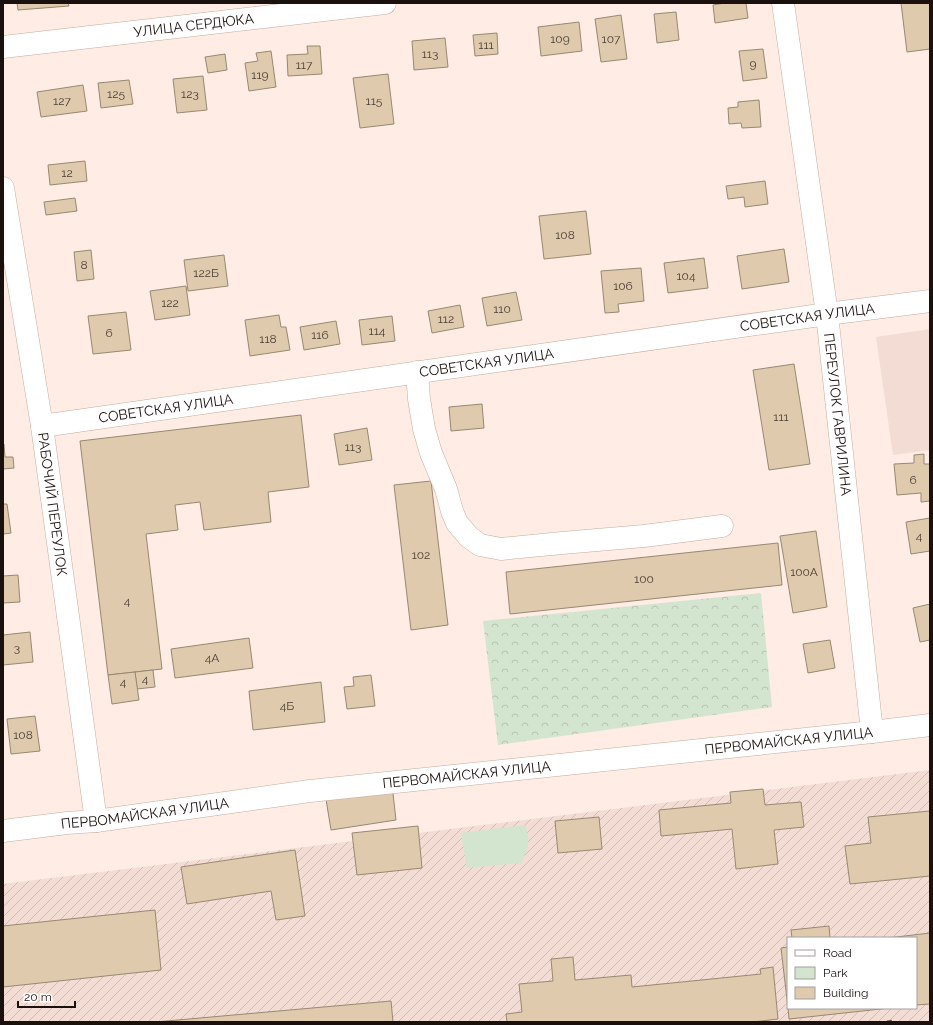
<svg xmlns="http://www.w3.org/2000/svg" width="933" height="1025" viewBox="0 0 933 1025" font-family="Raleway,sans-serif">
<defs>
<pattern id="industrial-furrows" width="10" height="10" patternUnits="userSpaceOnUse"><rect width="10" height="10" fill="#f2dcd3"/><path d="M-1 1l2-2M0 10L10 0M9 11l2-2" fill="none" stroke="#cfbcb4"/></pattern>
<pattern id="forest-crowns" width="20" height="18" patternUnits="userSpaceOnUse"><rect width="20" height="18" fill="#d3e5ce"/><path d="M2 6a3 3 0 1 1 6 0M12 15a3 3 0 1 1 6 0" fill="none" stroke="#b5c3b0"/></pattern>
</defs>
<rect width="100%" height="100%" fill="#feece5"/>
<path fill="#f2dcd3" d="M930,329V450L893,455L876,337Z"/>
<path fill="url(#industrial-furrows)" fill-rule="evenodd" d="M930,770V1022H3V884ZM788,938H916V1008H788Z"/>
<path fill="#d3e5ce" d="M525,825C531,842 529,847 521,863L467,868L461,833Z"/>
<path fill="url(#forest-crowns)" d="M761,593L772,707L498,745L483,621Z"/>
<g fill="#dfcaad" stroke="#988872">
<path d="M17,3H68L69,6L18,10Z"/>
<path d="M725,3H746L748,18L715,23L713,5Z"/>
<path d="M901,3H930V49L907,52Z"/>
<path d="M676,12L679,40L657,43L654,14Z"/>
<path d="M621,15L627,59L601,62L595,19Z"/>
<path d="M579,22L582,51L541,56L538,27Z"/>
<path d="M497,33L498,54L475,56L473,35Z"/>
<path d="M445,38L448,67L414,70L412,41Z"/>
<path d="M307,46H320L322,74L288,76L287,55L308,54Z"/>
<path d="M763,49L767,78L743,81L739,51Z"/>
<path d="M271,51L276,87L249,91L245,63L258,61L256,53Z"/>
<path d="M225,54L227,70L208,73L205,57Z"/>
<path d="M388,74L394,124L360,128L353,78Z"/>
<path d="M203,76L207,110L177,113L173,79Z"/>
<path d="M129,80L133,104L101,108L98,83Z"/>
<path d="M83,85L87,111L41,117L37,92Z"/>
<path d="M759,100L761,127L742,128L741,123L729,124L728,108L738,107V102Z"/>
<path d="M85,161L87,181L50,185L48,165Z"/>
<path d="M765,181L768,204L745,207L744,197L728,199L726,186Z"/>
<path d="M75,198L77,211L46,215L44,202Z"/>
<path d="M586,211L591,254L544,259L539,216Z"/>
<path d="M784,249L789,282L742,289L737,256Z"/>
<path d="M91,250L94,279L77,281L74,252Z"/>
<path d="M224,255L228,286L188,291L184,260Z"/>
<path d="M704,258L708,288L668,293L664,263Z"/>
<path d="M641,268L644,301L618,304L619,312L605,313L601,271Z"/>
<path d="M186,286L190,315L155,320L150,291Z"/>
<path d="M516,292L522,320L487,326L482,298Z"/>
<path d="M460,305L464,327L432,333L428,311Z"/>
<path d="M126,312L131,350L93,354L88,316Z"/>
<path d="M279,315L281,327H286L290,350L250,356L245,320Z"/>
<path d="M392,316L395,341L362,345L359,320Z"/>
<path d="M336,321L340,344L304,350L300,327Z"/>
<path d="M794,364L810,464L769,470L753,370Z"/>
<path d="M482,404L484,428L451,431L449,407Z"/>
<path d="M301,415L309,487L268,492L271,522L204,530L200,502L175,505L178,530L146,534L162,669L108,675L80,441Z"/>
<path d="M367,428L372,460L339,465L334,434Z"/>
<path d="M3,444H4L5,457H13L14,468L3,469Z"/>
<path d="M924,454V464H930V501L921,502V493L897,495L894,464L914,463V455Z"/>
<path d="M431,481L448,625L411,630L394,485Z"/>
<path d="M3,504H7L11,533L3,534Z"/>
<path d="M930,518V551L911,554L906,522Z"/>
<path d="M816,531L827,607L793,613L780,536Z"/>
<path d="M778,543L782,585L510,614L506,572Z"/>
<path d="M18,575L20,602L3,603V576Z"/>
<path d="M930,604V640L920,642L913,608Z"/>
<path d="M30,632L33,662L3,665V635Z"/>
<path d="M249,638L253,668L175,678L171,649Z"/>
<path d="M830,640L835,668L808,673L803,644Z"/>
<path d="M153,670L155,687L137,689L135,672Z"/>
<path d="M135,672L139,700L112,704L108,675Z"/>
<path d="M371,675L375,706L347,709L344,687L354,686L353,677Z"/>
<path d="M321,682L325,722L253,730L249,691Z"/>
<path d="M35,716L40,751L11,754L7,719Z"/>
<path d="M392,785L396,820L331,830L325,793Z"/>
<path d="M763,789L765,805L801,802L804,827L774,830L778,864L736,869L732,829L661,836L659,810L731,803L730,792Z"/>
<path d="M930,811V876L850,884L845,846L871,843L868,817Z"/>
<path d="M599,817L602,849L558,853L555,821Z"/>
<path d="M418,826L422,868L357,875L352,833Z"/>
<path d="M295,850L305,916L276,920L271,891L187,904L181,867Z"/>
<path d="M155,910L161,970L3,987V926Z"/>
<path d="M829,926L830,938H792L791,930Z"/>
<path d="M930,933V1004L916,1005V938H888Z"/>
<path d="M788,947V1008L781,948Z"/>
<path d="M573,957L575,980L631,975L632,987L761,974L760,969L773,967L778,1019L753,1022H507L506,1014L522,1012L519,984L553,981L551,959Z"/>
<path d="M391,1001L393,1022H155Z"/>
<path d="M788,1008H890L789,1019Z"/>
</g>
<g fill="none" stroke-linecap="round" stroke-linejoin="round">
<g stroke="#c6aa9f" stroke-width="23">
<g id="minor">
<path id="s1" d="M783,3L827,314L872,732"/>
<path id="s2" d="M3,47L385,3"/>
<path id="s3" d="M3,188L42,426L96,821"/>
<path d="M417,372L419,399L424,429L431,453L446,489L452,511L457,523L469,537L480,545L501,549L562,543L644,536L722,526"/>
<path id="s4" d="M42,426L827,314L930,301"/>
</g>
</g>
<g stroke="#c6aa9f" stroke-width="23">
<g id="major">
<path id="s5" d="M3,831L67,823L96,821L310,791L872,732L930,725"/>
</g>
</g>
<use href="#minor" stroke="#fff" stroke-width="22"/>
<use href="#major" stroke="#fff" stroke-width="22"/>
<path stroke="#655954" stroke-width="3" stroke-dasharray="5 5" stroke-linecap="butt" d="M887,1022L894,1021"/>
</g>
<g text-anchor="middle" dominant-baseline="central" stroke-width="3" stroke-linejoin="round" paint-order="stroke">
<g font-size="12" fill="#4b3e35">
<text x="560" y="39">109</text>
<text x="611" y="39">107</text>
<text x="486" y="45">111</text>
<text x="430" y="54">113</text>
<text x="753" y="64">9</text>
<text x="304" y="65">117</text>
<text x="260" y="75">119</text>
<text x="116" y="94">125</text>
<text x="190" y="94">123</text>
<text x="62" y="101">127</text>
<text x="374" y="101">115</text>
<text x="67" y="173">12</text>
<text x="565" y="235">108</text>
<text x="84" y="265">8</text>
<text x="206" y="273">122Б</text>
<text x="686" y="276">104</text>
<text x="623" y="286">106</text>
<text x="170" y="303">122</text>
<text x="502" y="309">110</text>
<text x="446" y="319">112</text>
<text x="377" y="331">114</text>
<text x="109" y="333">6</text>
<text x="320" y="335">116</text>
<text x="268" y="339">118</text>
<text x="781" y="417">111</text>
<text x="353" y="447">113</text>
<text x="913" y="480">6</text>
<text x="919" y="536">4</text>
<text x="421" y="555">102</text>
<text x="804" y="572">100А</text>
<text x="644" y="579">100</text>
<text x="127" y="601">4</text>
<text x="17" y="648">3</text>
<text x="212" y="658">4А</text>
<text x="145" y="679">4</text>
<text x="123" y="682">4</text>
<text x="287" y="706">4Б</text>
<text x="23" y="735">108</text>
</g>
<g font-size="14" fill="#1a100d" stroke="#fff">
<text stroke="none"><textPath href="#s2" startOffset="192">УЛИЦА СЕРДЮКА</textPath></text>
<text stroke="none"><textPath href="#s4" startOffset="773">СОВЕТСКАЯ УЛИЦА</textPath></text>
<text stroke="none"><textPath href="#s4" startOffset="449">СОВЕТСКАЯ УЛИЦА</textPath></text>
<text stroke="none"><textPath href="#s4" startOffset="125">СОВЕТСКАЯ УЛИЦА</textPath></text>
<text stroke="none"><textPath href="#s1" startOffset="415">ПЕРЕУЛОК ГАВРИЛИНА</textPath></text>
<text stroke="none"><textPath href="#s3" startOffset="320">РАБОЧИЙ ПЕРЕУЛОК</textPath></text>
<text stroke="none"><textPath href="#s5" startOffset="791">ПЕРВОМАЙСКАЯ УЛИЦА</textPath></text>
<text stroke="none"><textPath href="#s5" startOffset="467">ПЕРВОМАЙСКАЯ УЛИЦА</textPath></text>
<text stroke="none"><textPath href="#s5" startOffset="143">ПЕРВОМАЙСКАЯ УЛИЦА</textPath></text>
</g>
</g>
<rect width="933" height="1025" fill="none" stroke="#1a100d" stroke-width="8"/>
<rect x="787" y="937" width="130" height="72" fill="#ffffff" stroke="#a39f9e"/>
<rect x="795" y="950" width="20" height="6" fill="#ffffff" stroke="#a39f9e"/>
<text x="823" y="957" font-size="12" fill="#1a100d">Road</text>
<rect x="795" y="967" width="20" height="12" fill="#d3e5ce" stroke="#a39f9e"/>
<text x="823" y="977" font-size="12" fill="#1a100d">Park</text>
<rect x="795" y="987" width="20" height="12" fill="#dfcaad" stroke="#a39f9e"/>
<text x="823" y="997" font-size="12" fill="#1a100d">Building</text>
<path d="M18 1001v6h57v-6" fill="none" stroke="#1a100d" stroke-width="2"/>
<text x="24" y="1001" font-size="12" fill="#1a100d" stroke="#ffffff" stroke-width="3" paint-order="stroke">20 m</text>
</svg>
